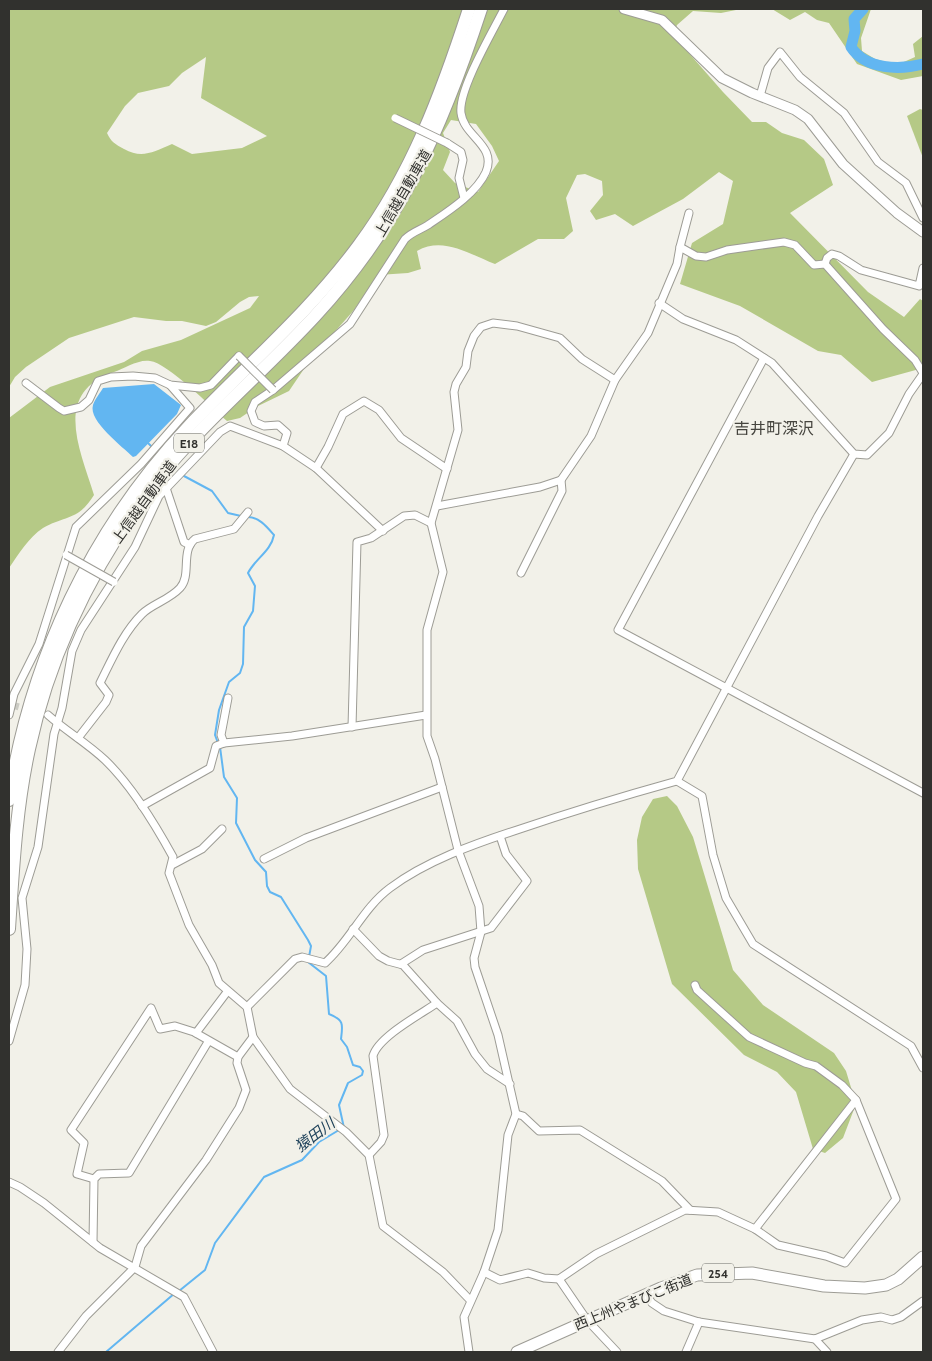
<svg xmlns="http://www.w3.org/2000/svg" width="932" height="1361" viewBox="0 0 932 1361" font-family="Cabin,'Noto Sans JP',sans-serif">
<rect width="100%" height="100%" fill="#f2f1e9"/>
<g fill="#b5c986" fill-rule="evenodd">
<path d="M9,9H620L628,15L647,9H741L721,13L693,11L677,25L673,35L723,92L752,122H766L782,133L804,140L824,159L833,185L790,213L868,292L904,317L920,299L923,301V368L872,382L841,355L818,351L740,306L680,284L692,243L723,224L733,181L719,172L683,199L633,226L615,214L596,220L590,211L603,195L602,181L585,174L577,175L566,198L573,231L564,239H538L495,264C469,254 443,236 417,251L421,269L408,273L378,275L354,310L310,360L289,391L258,406L240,418L227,421C212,408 168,363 150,361C138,359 124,369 114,372C52,393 80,449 94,495C78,521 66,515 43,528C29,537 18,555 9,568V418L50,387L124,362L142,351L181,340L250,308L259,296L249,297L240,302L216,322L206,326L182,321H166L134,317L69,338L26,367L15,377L9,387ZM206,57L201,98L267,136L242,148L192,154L172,144C153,152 142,159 124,149C115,144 111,142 107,133L125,106L138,93L169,86L182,73ZM451,120L476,124L492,146L499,161L478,192L455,183L443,170L450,152L443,133Z"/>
<path d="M772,9H871L861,38L862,51L875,59L897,65L915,57L913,44L923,36V76L901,80L857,64L829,23L817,20L805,12L790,20Z"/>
<path d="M920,109L923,110V158L907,116Z"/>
<path d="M667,796L677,806L693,837L733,970L763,1005L834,1053L846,1071L856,1104L843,1138L825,1153L813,1149L796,1092L777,1072L744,1055L672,984L638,869L637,840L642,817L653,799Z"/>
</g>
<path fill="#62b6f1" d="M154,384L181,405L177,414L136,456L133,457C123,447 88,421 93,405C95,399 100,393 103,388Z"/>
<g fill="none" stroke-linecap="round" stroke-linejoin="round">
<g stroke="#62b6f1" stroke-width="2">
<path d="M148,443L153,448"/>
<path d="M184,476L212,491L228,513L241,516"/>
<path d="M218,743L215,735L219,710L229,682L240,673L243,664L244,627L253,611L255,586L248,573C255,559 271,551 274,535C267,527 259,517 248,517"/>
<path d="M220,747L224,777L237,798L236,823L255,860L266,872L267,886L270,892L281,897L308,940L311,946L309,957"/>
<path d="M308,962L326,976L329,1014C344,1020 343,1024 341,1039L347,1047L353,1065L360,1067L363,1071L362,1075L348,1083L339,1105L344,1128"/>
<path d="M179,1291L205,1270L215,1243L264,1177L302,1160L319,1142L339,1130"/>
<path d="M106,1352L175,1293"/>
</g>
<path stroke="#62b6f1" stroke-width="11" d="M863,9L854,19L855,31L851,47C866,70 900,70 923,64"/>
<path stroke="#cbcbc4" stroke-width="7" stroke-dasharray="7 3.5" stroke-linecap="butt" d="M12,705L30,710"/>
<g stroke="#9d9c95" stroke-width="9">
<g id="minor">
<path d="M760,96L768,68L780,52L800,77L844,113L878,162L906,183L923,218"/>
<path d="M447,143L461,152L463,160L459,178L464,198"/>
<path d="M680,247L689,213"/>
<path d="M825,264L827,258L832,254L839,256L861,270L919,286L923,268"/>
<path d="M659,303L683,319L736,340L772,363L854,454L867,455L889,433L909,394L923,374"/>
<path d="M764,358L618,630L923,793"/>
<path d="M26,383L59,408L64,411L81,407L89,400L98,381L111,377L133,376L155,378L170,385L200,388L211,385L239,356"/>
<path d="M283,446L287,433L278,425L264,426L255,422L251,411L255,402L273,390L350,324L405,239C412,232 420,230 428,225C447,212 476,194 486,172C497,145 464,137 461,113C458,90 493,31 504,9"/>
<path d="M316,468L328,447L343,414L364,401L379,410L401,438L447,469"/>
<path d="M166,488L184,542L190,545"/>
<path d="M437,506L540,487L561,480L591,436L615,380L648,333L677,264L680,247L696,256L706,257L727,250L784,242L795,245L814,265L825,264L883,329L915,360L923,373"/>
<path d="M521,573L562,491L561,480"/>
<path d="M9,715L14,694L39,644L76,527L141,464L190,408L170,385"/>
<path d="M48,715C66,731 87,743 105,760C130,784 156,826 173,857L169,873L189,925L212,965L219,983L247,1007L253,1037L290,1089L346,1132L369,1155L383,1226L443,1272L470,1300"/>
<path d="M352,727L357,542L371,538L404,516L415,515L431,523"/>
<path d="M78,738L106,702L109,695L100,683C112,659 123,633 142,614C152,604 169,600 180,588C192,575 180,551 195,539L234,529L248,512"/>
<path d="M224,743L221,735L228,698"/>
<path d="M677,781L702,796L713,855L726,898L753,944L911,1046L923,1068"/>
<path d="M142,806L210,768L216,746L224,743L292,736L426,715"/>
<path d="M264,859L306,838L442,787"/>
<path d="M172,865L202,849L222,829"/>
<path d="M353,929L379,956L388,961L403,965L437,1003L457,1021L475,1054L487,1069L510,1084"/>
<path d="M401,964L423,950L491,928L527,881L506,854L500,836"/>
<path d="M247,1007L295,959L302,957L325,963C350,941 363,908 390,888C426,861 474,844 517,830C570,812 623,796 677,781L818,516L854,454"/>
<path d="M196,1033L227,992"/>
<path d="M9,1041L25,985L27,949L22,898L38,847L54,734L62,708L72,651L81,630L135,547L159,496L220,432L230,426L283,446L316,468L383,531"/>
<path d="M516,1114L523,1116L539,1131L580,1130L662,1181L690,1210"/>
<path d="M369,1155L381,1142L384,1135L373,1056C378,1037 421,1014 437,1003"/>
<path d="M94,1179L77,1174L84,1143L71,1130L151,1008L160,1029L175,1026L194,1032L238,1057"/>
<path d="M9,1182L20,1187L44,1203L100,1248L184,1297L213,1352"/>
<path d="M755,1229L856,1100"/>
<path d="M93,1242L94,1179L99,1174L129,1173L208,1042"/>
<path d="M484,1272L500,1280L528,1273L544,1278L559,1279L596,1254L685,1210L718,1212L755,1229L778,1245L826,1256L845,1263L896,1199L856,1100L842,1085L816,1066L805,1063L749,1037L697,990L695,985"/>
<path d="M559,1279L587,1320L617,1352"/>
<path d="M645,1294L652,1303L664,1311L699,1322L815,1339L862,1320L881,1317L892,1320L901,1317L923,1301"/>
<path d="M815,1339L827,1352"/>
<path d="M58,1352L86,1316L135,1267L141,1246L206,1160L239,1108L246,1090L237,1063L238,1057L253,1037"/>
<path d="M469,1352L464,1317L484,1272L498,1230L508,1135L516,1114L498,1035L475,967L474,958L481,932L479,906L458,850L435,759L427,736V630L443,572L431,523L458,430L454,392L456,384L466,367L468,351L474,336L481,327L493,323L517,326L560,338L582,359L615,380"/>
<path d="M686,1352L699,1322"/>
</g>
</g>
<g stroke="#9d9c95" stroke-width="11">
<path id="tertiary" d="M624,9L662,20L722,78L752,93L795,110L808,119L843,164L897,213L923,232"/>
</g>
<g stroke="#9d9c95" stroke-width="13">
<path id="trunk" d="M517,1352L661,1288L697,1275L752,1273L824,1286L865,1288L886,1285L898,1279L923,1257"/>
</g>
<g stroke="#9d9c95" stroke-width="14">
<g id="motorway">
<path d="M9,800C30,660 92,529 189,426C246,366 309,313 359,245C412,174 442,92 469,9"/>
<path d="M9,929C13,869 16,808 29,749C48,661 88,576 140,502C190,432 257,379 315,316C401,223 442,128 481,9"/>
</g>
</g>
<use href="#minor" stroke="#fff" stroke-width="7"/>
<use href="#tertiary" stroke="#fff" stroke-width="9"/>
<use href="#trunk" stroke="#fff" stroke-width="11"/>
<use href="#motorway" stroke="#fff" stroke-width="12"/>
<g stroke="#9d9c95" stroke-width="9" stroke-linecap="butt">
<g id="minor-bridge">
<path d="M395,118L447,143"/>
<path d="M239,356L273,390"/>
<path d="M66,555L114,582"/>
</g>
</g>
<use href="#minor-bridge" stroke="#fff" stroke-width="7"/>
</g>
<g text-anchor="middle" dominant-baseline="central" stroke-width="4.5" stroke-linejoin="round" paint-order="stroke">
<g fill="#f2f1e9" stroke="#6b6b66" stroke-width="1">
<rect x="174" y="433.5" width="30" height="19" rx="4"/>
<rect x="702" y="1263.5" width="32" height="19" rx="4"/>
</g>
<g font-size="12" font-weight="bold" fill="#31312e">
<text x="189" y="443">E18</text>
<text x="718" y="1273">254</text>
</g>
<g font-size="14" fill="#31312e" stroke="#f2f1e9">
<text transform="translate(403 193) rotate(-60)">上信越自動車道</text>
<text transform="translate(144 502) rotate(-54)">上信越自動車道</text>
<text transform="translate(633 1302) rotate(-22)">西上州やまびこ街道</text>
</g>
<g font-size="15" font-style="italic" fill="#1c4059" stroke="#f2f1e9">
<text transform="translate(315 1135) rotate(-37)">猿田川</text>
</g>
<g font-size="16" fill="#46453f" stroke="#f2f1e9">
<text x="774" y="428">吉井町深沢</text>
</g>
</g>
<rect width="932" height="1361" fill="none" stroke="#31312e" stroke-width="20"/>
</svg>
